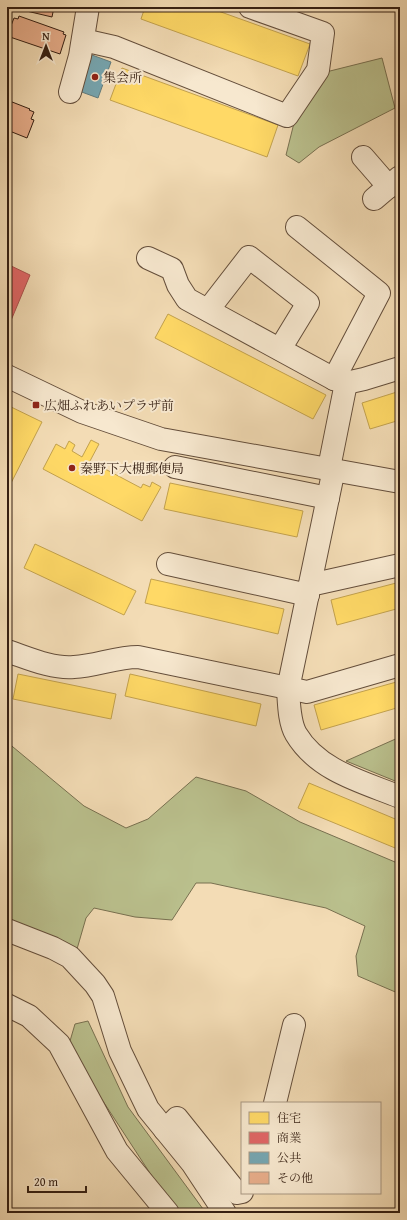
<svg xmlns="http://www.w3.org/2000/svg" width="407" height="1220" viewBox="0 0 407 1220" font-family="'Gentium Book Plus','Noto Serif JP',serif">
<rect width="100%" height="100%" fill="#f3dcb5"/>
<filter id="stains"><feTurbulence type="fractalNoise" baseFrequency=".005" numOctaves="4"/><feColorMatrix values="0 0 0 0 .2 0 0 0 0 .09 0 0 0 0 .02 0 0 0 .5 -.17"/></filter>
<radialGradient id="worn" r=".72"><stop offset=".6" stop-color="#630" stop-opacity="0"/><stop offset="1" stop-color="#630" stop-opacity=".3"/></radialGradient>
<g fill="#bac08d" stroke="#787050">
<path d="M382,58L395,108L319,147L299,163L286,155L294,123L326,72Z"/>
<path d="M400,737V783L346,761Z"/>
<path d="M7,742L84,806L126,828L148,819L196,777L246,791L300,822L395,862L400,870V994L358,976L356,956L365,926L326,908L211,883H196L172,920L135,917L94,908L86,918L77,949L7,924Z"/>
<path d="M88,1021L128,1107L206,1213H176L82,1069L70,1041L75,1024Z"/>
</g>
<g fill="#ffd966" stroke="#c2a14d">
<path d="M145,7H207L310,44L298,76L141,19Z"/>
<path d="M122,68L278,125L267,157L110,100Z"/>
<path d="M168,314L326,395L313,419L155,338Z"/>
<path d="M400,391V420L370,429L362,403Z"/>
<path d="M7,405L42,422L7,491Z"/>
<path d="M91,440L99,444L90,461L141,488L143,484L150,487L152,482L161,487L142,521L43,469L56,444L65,449L69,441L75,445L72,451L82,457Z"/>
<path d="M170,483L303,511L297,537L164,509Z"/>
<path d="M35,544L136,591L124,615L24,568Z"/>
<path d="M151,579L284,609L278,634L145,603Z"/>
<path d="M400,582V608L337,625L331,600Z"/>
<path d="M18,674L116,694L111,719L13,699Z"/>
<path d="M130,674L261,704L256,726L125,696Z"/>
<path d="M400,681V707L321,730L314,705Z"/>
<path d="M309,783L400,821V850L298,808Z"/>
</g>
<path fill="#e06666" stroke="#ad514d" d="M7,264L30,275L7,330Z"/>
<path fill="#76a5af" stroke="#627d80" d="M92,55L111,62L98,98L79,91Z"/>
<g fill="#e7ad8a" stroke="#351f12">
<path d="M18,7H54L52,17L18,9Z"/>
<path d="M19,16L64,32L63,34L66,35L60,54L7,36L14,18L18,19Z"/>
<path d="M7,100L30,109L29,110L34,112L31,119L34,120L27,138L7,130Z"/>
</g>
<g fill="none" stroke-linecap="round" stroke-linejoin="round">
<g stroke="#644e3b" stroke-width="24">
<g id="minor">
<path d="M83,40L114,47L287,116L318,70L323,33L250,7"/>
<path d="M70,92L80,56L88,7"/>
<path d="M363,157L389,187"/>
<path d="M374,199L400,177"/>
<path d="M297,227L379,293L334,379"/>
<path d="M148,258L172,269L178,285L187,299L334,379L346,383L329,468"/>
<path d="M208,310L249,257L308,303L280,349"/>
<path d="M7,376L82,412L161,439L400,482"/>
<path d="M346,383L364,379L400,368"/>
<path d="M175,467L328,498"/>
<path d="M334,469L288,689C289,703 289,722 296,734C318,771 363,782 400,797"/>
<path d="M168,564L308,595"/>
<path d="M310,585L400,565"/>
<path d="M7,651C28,658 52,669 74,667C96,666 116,657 138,657L307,692L400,665"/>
<path d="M7,930L53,948L70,957L95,984L103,996L120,1051L148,1109L192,1163L225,1213"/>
<path d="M7,1005L29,1016L59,1044L117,1151L168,1213"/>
<path d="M275,1103L294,1025"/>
<path d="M165,1130L177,1118L237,1193L242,1192"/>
</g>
</g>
<use href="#minor" stroke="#f7e8cf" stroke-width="22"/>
</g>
<g fill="#8f2418" stroke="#f7e8cf" stroke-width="1.5">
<circle cx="95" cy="77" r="4"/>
<rect x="32" y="401" width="8" height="8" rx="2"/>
<circle cx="72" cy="468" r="4"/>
</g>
<g text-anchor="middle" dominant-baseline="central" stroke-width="4" stroke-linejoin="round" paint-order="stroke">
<g font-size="13" fill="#351f12" stroke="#f7e8cf" text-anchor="start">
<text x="103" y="77">集会所</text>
<text x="44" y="405">広畑ふれあいプラザ前</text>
<text x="80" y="468">秦野下大槻郵便局</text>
</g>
</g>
<rect width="407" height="1220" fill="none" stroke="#f3dcb5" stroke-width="24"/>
<rect x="8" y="8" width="391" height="1204" fill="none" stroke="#351f12" stroke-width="2"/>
<rect x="12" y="12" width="383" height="1196" fill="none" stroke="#351f12"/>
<rect x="241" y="1102" width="140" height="92" fill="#f7e8cf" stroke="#a99883"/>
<rect x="249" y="1112" width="20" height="12" fill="#ffd966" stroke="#a99883"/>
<text x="277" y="1122" font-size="12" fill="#351f12">住宅</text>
<rect x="249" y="1132" width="20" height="12" fill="#e06666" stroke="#a99883"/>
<text x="277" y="1142" font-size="12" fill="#351f12">商業</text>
<rect x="249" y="1152" width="20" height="12" fill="#76a5af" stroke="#a99883"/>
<text x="277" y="1162" font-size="12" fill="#351f12">公共</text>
<rect x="249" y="1172" width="20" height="12" fill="#e7ad8a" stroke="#a99883"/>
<text x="277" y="1182" font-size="12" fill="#351f12">その他</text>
<g transform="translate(46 46)" stroke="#f7e8cf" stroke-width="3" paint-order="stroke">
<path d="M0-3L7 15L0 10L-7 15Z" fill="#351f12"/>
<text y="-6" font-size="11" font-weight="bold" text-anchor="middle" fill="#351f12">N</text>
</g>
<path d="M28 1186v6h58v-6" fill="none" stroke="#351f12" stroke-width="2"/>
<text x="34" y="1186" font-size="12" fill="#351f12" stroke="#f7e8cf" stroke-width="3" paint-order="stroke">20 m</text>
<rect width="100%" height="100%" filter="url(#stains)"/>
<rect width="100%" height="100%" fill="url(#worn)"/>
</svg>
